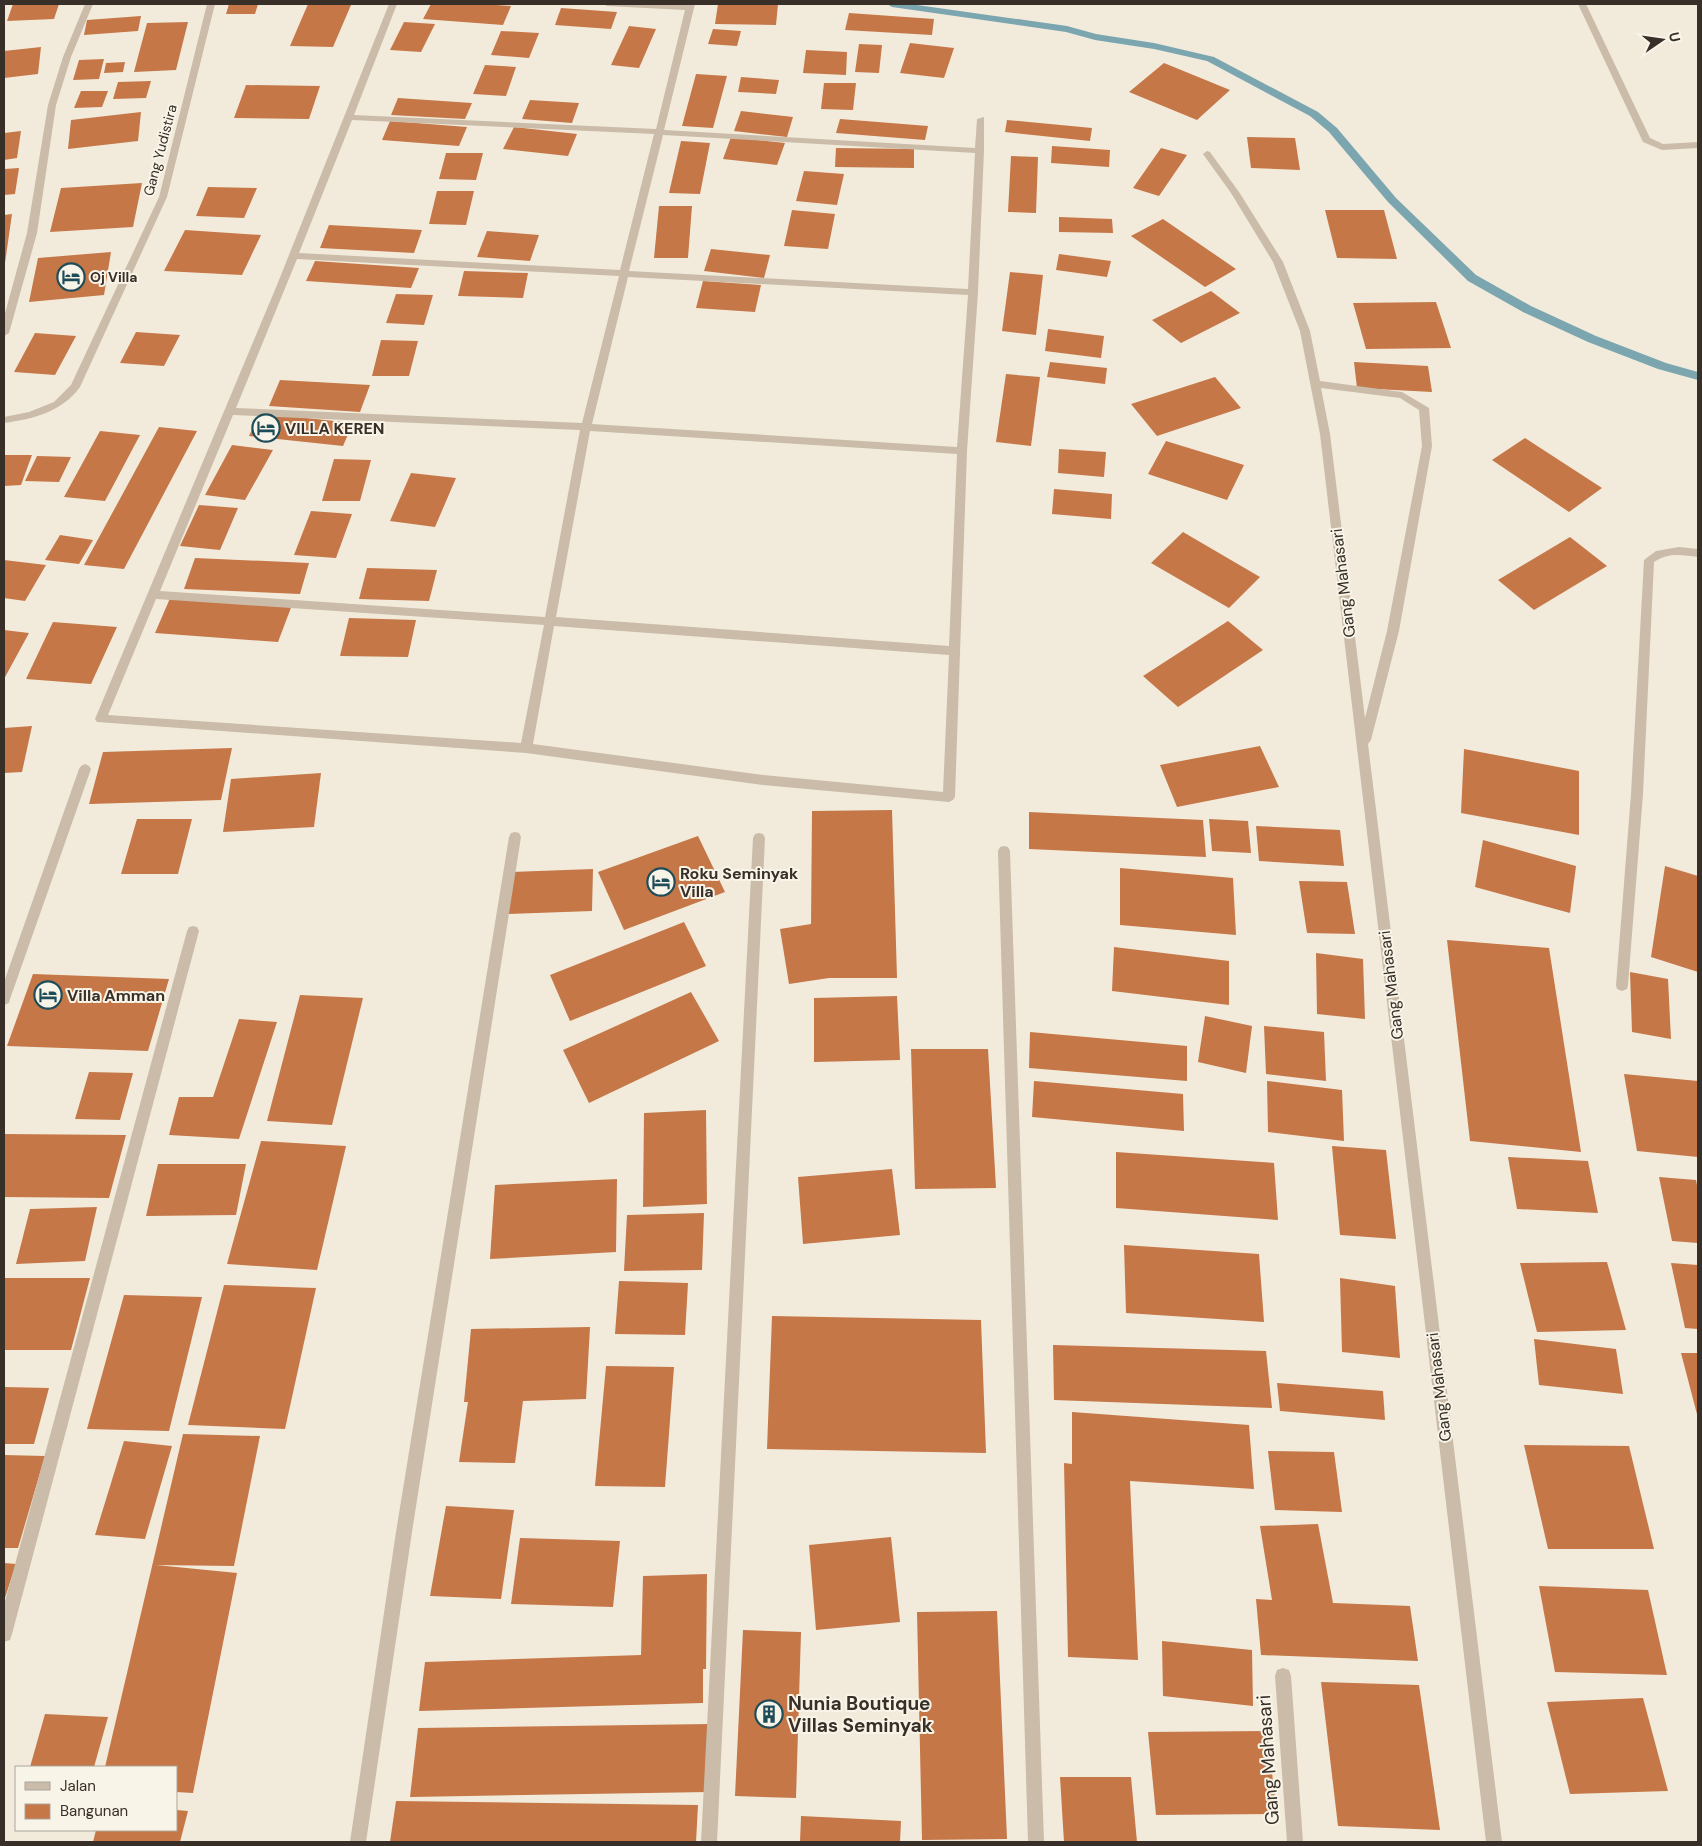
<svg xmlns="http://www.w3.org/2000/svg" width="1702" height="1846" viewBox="0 0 1702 1846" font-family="'DM Sans',sans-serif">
<rect width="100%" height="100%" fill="#f2ebdc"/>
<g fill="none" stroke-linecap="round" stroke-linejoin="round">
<path fill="#7ba6af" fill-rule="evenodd" d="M887,4H910L1067,26L1096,34L1154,43L1214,57L1318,112L1337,128L1396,198L1476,275L1531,306L1596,336L1666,363L1698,372V380L1658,369L1588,342L1523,312L1468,281L1388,202L1329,132L1310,116L1207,61L1154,49L1095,40L1066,32L892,7Z"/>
</g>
<g fill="#c57747">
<path d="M13,4H59L54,19L7,21Z"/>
<path d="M229,4H258L255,14H226Z"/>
<path d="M308,4L351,5L333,47L290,46Z"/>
<path d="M431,4H483L511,6L503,25L423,19Z"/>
<path d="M718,4H778L776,25L715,24Z"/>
<path d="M561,8L617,12L611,29L555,25Z"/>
<path d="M849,13L934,19L932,35L845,30Z"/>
<path d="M141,16L138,31L84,35L87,20Z"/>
<path d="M188,22L176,70L134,72L147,23Z"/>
<path d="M404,22L435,24L421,52L390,50Z"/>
<path d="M629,26L656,29L639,68L611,65Z"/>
<path d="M713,29L741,31L737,46L708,44Z"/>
<path d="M501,31L539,33L529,58L491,55Z"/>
<path d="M910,43L954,48L944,78L900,73Z"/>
<path d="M859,44L882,45L879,73L855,72Z"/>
<path d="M41,47L38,74L4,78V51Z"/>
<path d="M806,50L847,52L846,75L803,73Z"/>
<path d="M104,59L99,79L73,80L79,60Z"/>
<path d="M125,62L123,72L104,73L106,63Z"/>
<path d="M1164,63L1230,90L1197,120L1129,92Z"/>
<path d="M485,65L516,67L506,96L473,94Z"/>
<path d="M696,74L727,76L713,128L682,126Z"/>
<path d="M741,77L779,80L776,94L738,92Z"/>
<path d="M151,81L146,98L113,99L118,82Z"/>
<path d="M824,83H856L853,110L821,109Z"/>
<path d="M246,85L320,86L309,119L234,118Z"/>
<path d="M81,91H108L102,107L74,108Z"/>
<path d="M398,98L472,103L465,119L391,115Z"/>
<path d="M530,100L579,103L572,123L522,119Z"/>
<path d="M741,111L793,117L787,137L734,131Z"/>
<path d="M141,112L138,141L68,149L71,120Z"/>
<path d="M840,119L928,126L925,140L836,133Z"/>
<path d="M1007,120L1092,128L1090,141L1005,132Z"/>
<path d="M390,121L467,127L459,146L382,140Z"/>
<path d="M514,127L577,134L568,156L503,149Z"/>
<path d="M21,131L17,158L4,160V133Z"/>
<path d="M731,137L785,143L777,165L723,159Z"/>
<path d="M1247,137L1295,138L1300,170L1251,168Z"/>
<path d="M681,141L710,143L700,194L669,193Z"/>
<path d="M1052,146L1110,150L1109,167L1051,163Z"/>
<path d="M836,148L914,149V168L835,167Z"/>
<path d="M1161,148L1187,155L1159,196L1133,188Z"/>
<path d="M446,153H483L476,180L439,179Z"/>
<path d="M1011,156L1038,157L1036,213L1008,212Z"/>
<path d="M19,168L15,194L4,195V169Z"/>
<path d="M804,171L844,174L837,205L796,201Z"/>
<path d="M142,183L133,227L50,232L61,188Z"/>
<path d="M208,187L257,188L244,218L196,216Z"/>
<path d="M437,191H474L466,225L429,224Z"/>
<path d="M659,206H692L688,258H654Z"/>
<path d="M792,210L835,214L828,249L784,246Z"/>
<path d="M1325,210H1384L1397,259L1337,258Z"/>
<path d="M12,214L5,263H4V215Z"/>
<path d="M1059,217L1112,219L1113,233L1059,232Z"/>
<path d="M1163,219L1236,269L1205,287L1131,236Z"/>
<path d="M329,225L422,230L414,253L320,248Z"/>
<path d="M185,230L261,235L242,275L164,271Z"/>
<path d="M487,231L539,235L530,261L477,257Z"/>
<path d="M711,249L770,255L764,278L704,271Z"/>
<path d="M111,252L104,295L29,302L38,258Z"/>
<path d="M1059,254L1111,261L1107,277L1056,270Z"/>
<path d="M315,261L419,268L411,288L306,281Z"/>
<path d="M464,271L528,273L523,298L458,296Z"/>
<path d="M1010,272L1043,275L1036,335L1002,331Z"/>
<path d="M703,281L761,285L755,312L696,308Z"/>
<path d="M1211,291L1240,313L1181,343L1152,320Z"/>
<path d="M396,294L433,295L424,325L386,323Z"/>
<path d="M1436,302L1451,348L1366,349L1353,303Z"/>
<path d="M1048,329L1104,336L1101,358L1045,351Z"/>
<path d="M136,332L180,335L164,366L120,363Z"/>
<path d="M35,333L76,336L55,375L14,372Z"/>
<path d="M381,340L418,341L409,376H372Z"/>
<path d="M1050,362L1107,368L1105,384L1047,377Z"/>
<path d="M1354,362L1428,366L1432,392L1357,388Z"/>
<path d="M1006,374L1040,377L1031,446L996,442Z"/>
<path d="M1215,377L1241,408L1157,436L1131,404Z"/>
<path d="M280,380L370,385L360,412L269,406Z"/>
<path d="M260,413L353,423L343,446L249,436Z"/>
<path d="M159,427L197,431L124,569L84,565Z"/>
<path d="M100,431L140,435L105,501L64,497Z"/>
<path d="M1525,438L1602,488L1569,512L1492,460Z"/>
<path d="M1166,441L1244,465L1227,500L1148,474Z"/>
<path d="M232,445L273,450L245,500L205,495Z"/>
<path d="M1059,449L1106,452L1104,477L1058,473Z"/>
<path d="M4,455H32L21,485L4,486Z"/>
<path d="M37,456L71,457L59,482L25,481Z"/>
<path d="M334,459L371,460L360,501H322Z"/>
<path d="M411,473L456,478L435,527L390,521Z"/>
<path d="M1054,489L1112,494L1111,519L1052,514Z"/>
<path d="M199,505L238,508L220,550L180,546Z"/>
<path d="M311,511L352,514L336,558L294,555Z"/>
<path d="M1183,532L1260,577L1229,608L1151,563Z"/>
<path d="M60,535L93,540L79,564L45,560Z"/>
<path d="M1570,537L1607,566L1534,610L1498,580Z"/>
<path d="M195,558L309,563L300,594L184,589Z"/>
<path d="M4,560L46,565L25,601L4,598Z"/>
<path d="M367,568L437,570L429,601L359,599Z"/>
<path d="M171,596L292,605L278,642L155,633Z"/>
<path d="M349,618L416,620L408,657L340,656Z"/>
<path d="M1228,621L1263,650L1178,707L1143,676Z"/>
<path d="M53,622L117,627L91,684L26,679Z"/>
<path d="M4,630L29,633L4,679Z"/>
<path d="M32,726L22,772L4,773V728Z"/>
<path d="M1260,746L1279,787L1177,807L1160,765Z"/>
<path d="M232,748L221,800L89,804L103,752Z"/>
<path d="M1464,749L1579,771V835L1461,813Z"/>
<path d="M321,773L314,827L223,832L231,779Z"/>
<path d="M892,810L897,978H829L789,984L780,929L811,924L812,811Z"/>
<path d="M1029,812L1203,820L1206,857L1029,849Z"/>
<path d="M137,819H192L178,874H121Z"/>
<path d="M1209,819L1248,821L1251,853L1212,851Z"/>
<path d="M1256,826L1340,830L1344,866L1259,861Z"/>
<path d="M698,836L725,892L624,930L598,872Z"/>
<path d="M1483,840L1576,866L1570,913L1475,887Z"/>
<path d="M1665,866L1698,876V972L1651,957Z"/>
<path d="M1120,868L1233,878L1236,935L1120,925Z"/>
<path d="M593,869L592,911L507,914L511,872Z"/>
<path d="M1299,881L1347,882L1355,934L1307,933Z"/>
<path d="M684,922L706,966L570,1021L550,975Z"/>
<path d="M1447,940L1549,948L1581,1152L1470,1141Z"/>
<path d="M1114,947L1229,961V1005L1112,991Z"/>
<path d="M1316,953L1363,959L1365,1019L1317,1014Z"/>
<path d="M1630,972L1668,979L1671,1039L1632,1032Z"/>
<path d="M33,974L169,979L148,1051L7,1046Z"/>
<path d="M691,992L719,1041L589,1103L563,1050Z"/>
<path d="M300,995L363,998L332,1125L267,1121Z"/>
<path d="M897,996L900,1060L814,1062V998Z"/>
<path d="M1205,1016L1252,1026L1246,1073L1198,1062Z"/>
<path d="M239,1019L277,1022L239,1139L169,1135L179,1097H213Z"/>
<path d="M1264,1026L1324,1032L1326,1081L1266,1074Z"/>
<path d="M1030,1032L1187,1046V1081L1029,1068Z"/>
<path d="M911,1049H988L996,1188L915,1189Z"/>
<path d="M89,1072L133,1073L120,1120L75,1119Z"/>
<path d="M1624,1074L1698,1081V1157L1637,1151Z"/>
<path d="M1034,1081L1183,1094L1184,1131L1032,1117Z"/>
<path d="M1267,1081L1342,1090L1344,1141L1268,1132Z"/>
<path d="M706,1110L707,1204L643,1207L644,1113Z"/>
<path d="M4,1134L126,1135L109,1198L4,1197Z"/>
<path d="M261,1141L346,1146L317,1270L227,1264Z"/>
<path d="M1332,1146L1386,1150L1396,1239L1340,1235Z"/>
<path d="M1116,1152L1274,1163L1278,1220L1116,1208Z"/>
<path d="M1508,1157L1588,1161L1598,1213L1517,1209Z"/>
<path d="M158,1164H246L236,1215L146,1216Z"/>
<path d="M892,1169L900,1235L803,1244L798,1177Z"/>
<path d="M1659,1177L1696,1180L1698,1191V1243L1672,1241Z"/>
<path d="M617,1179L616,1252L490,1259L495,1185Z"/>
<path d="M97,1207L85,1261L16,1264L30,1209Z"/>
<path d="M704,1213L702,1270L624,1271L627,1215Z"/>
<path d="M1124,1245L1259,1254L1264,1322L1126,1313Z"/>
<path d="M1607,1262L1626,1330L1537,1332L1520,1263Z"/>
<path d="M1671,1263L1698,1265V1329L1685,1328Z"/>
<path d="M4,1278H90L71,1350H4Z"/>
<path d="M1340,1278L1395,1286L1400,1358L1342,1352Z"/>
<path d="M619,1281L688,1283L685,1335L615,1334Z"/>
<path d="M224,1285L316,1288L285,1429L188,1425Z"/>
<path d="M124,1295L202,1297L169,1431L87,1429Z"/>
<path d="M772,1316L981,1320L986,1453L767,1449Z"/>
<path d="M590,1327L586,1399L523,1401L515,1463L459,1462L468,1402H464L471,1329Z"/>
<path d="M1534,1339L1616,1349L1623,1394L1539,1385Z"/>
<path d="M1053,1345L1266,1351L1272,1408L1054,1400Z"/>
<path d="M1681,1353H1698V1418Z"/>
<path d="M606,1366L674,1367L665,1487L595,1486Z"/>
<path d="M1277,1383L1383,1391L1385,1420L1280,1411Z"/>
<path d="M4,1387L49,1388L34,1444H4Z"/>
<path d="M1072,1412L1249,1425L1254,1489L1130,1481L1138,1660L1068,1657L1064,1463L1072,1464Z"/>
<path d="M183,1434L260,1436L234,1566L156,1565L237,1573L193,1793L176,1792V1767H105Z"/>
<path d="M124,1441L172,1446L145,1539L95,1535Z"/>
<path d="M1524,1445L1629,1446L1654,1549H1548Z"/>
<path d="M1268,1451L1334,1452L1342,1512L1275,1510Z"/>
<path d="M4,1455L45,1456L18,1548H4Z"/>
<path d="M446,1506L514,1510L501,1599L430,1596Z"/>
<path d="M1318,1524L1333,1603L1410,1606L1418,1661L1261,1655L1256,1599L1272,1600L1260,1526Z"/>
<path d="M891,1537L900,1622L816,1630L809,1545Z"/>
<path d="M520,1538L620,1541L613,1607L511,1604Z"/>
<path d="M4,1563L16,1564L4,1601Z"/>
<path d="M707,1574L706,1669H703V1703L419,1711L425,1662L641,1655L643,1576Z"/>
<path d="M1539,1586L1648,1590L1667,1675L1555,1672Z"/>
<path d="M997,1611L1007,1839L922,1840L917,1612Z"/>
<path d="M743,1630L801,1632L796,1798L735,1796Z"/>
<path d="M1162,1641L1252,1650L1253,1706L1163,1696Z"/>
<path d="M1321,1682L1419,1685L1440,1830L1338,1826Z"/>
<path d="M1643,1698L1668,1791L1570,1794L1547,1702Z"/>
<path d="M45,1714L108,1717L94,1767H30Z"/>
<path d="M711,1724L709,1792L410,1797L418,1728Z"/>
<path d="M1267,1731L1277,1814L1156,1815L1148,1732Z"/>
<path d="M1060,1777H1131L1137,1842H1064Z"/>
<path d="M396,1801L698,1805L696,1842H390Z"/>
<path d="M176,1810L188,1811L180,1842H93L96,1830H176Z"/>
<path d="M801,1816L901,1821L900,1842H800Z"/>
</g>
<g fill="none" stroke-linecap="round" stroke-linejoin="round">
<g fill="#cabca8" fill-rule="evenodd">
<path d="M389,4H397L354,115L656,129L685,10L607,6L603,4L687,5V4H695L664,130L975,148L977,119L984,117V151L978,292L967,451L955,797L953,800L949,802L763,785L526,753L97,722L95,719L277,285ZM352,120L654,134L620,270L299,253ZM663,135L975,153L968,289L629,271ZM297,259L619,276L582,423L236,408ZM628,277L968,295L957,447L592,424ZM233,415L580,430L545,617L160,591ZM590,431L957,454L949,646L556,617ZM156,599L544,625L521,743L108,715ZM554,626L949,655L943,792L763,775L533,744Z"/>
<path d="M1004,846L1008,847L1010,851L1044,1842H1028L998,851L1000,847Z"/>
</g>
<g fill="#cabca8" fill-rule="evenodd">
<path d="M85,4H93L71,57L56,105L37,233L9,333L4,336V317L27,233L48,105L63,57Z"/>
<path d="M207,4H215L167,197L80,387C62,412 33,419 4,423V417L29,412L54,402L71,385L159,197Z"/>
<path d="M1578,4H1586L1650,138L1663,144L1698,142V148L1662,150L1643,142Z"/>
<path d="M1207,151L1210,152L1239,192L1283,262L1310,331L1320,381L1402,392L1429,408L1432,446L1399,631L1371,740L1368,744L1502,1842H1486L1320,434L1300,331L1273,262L1231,193L1203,154ZM1321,388L1400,398L1419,410L1422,446L1387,631L1365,718L1330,434Z"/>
<path d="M1679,547L1698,549V557C1683,555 1668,552 1654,562L1643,794L1628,985L1627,989L1622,991L1617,989L1616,985L1631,794L1644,560L1656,551Z"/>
<path d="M85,764L89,766L91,769L10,999L9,1003L4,1005V982L79,769L81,766Z"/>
<path d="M515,832L519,833L521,837L412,1532L366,1842H350L396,1532L509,837L511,833Z"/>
<path d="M759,833L763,834L765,838L717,1842H701L753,838L755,834Z"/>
<path d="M193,926L197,927L199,931L12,1634L10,1640L4,1642V1605L187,931L189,927Z"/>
<path d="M1283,1668L1289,1670L1291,1676L1303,1842H1287L1275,1676L1277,1670Z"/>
</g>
</g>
<defs>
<g id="hotel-ring" transform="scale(1.4375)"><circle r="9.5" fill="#f9f4e8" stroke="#1e4c58" stroke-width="1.5"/><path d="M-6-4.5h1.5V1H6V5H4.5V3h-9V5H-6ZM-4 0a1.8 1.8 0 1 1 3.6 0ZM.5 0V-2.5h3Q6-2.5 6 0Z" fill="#1e4c58"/></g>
<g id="building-ring" transform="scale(1.4375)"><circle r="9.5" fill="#f9f4e8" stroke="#1e4c58" stroke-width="1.5"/><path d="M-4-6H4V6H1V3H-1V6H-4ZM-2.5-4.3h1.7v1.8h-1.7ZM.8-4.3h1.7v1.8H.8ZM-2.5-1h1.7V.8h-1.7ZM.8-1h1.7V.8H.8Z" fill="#1e4c58"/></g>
</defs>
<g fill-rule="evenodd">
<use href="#hotel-ring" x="71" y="277"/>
<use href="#hotel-ring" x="266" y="428"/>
<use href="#hotel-ring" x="661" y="882"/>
<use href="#hotel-ring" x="48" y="995"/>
<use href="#building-ring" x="769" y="1714"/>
</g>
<g text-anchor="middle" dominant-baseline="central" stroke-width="4" stroke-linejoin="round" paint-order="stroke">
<g font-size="14" fill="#372f28" stroke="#f9f4e8">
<text transform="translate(160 150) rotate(-75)">Gang Yudistira</text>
</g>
<g font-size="14" font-weight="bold" fill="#372f28" stroke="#f9f4e8" text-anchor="start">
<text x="90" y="277">Oj Villa</text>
</g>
<g font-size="16" font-weight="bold" fill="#372f28" stroke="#f9f4e8" text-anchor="start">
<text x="285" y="428">VILLA KEREN</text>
<text x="680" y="873">Roku Seminyak<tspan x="680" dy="18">Villa</tspan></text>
<text x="67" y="995">Villa Amman</text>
</g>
<g font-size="16" fill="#372f28" stroke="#f9f4e8">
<text transform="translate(1343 583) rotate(-97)">Gang Mahasari</text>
<text transform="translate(1391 985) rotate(-97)">Gang Mahasari</text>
<text transform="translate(1439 1387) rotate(-97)">Gang Mahasari</text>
</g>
<g font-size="19" font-weight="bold" fill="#372f28" stroke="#f9f4e8" text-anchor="start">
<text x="788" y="1703">Nunia Boutique<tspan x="788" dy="22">Villas Seminyak</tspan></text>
</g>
<g font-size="19" fill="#372f28" stroke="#f9f4e8">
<text transform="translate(1268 1760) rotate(-94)">Gang Mahasari</text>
</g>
</g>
<rect width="1702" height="1846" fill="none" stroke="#372f28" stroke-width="10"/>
<rect x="15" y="1766" width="162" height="65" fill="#f9f4e8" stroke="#aba59b"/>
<rect x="25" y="1782" width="25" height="8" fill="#cabca8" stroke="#aba59b"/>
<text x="60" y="1791" font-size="15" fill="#372f28">Jalan</text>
<rect x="25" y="1804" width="25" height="15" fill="#c57747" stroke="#aba59b"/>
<text x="60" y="1816" font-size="15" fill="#372f28">Bangunan</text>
<g transform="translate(1662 40) rotate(77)" stroke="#f9f4e8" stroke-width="4" paint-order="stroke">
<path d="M0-4L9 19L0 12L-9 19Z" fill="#372f28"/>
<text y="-8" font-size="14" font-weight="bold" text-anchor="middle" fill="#372f28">U</text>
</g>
</svg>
